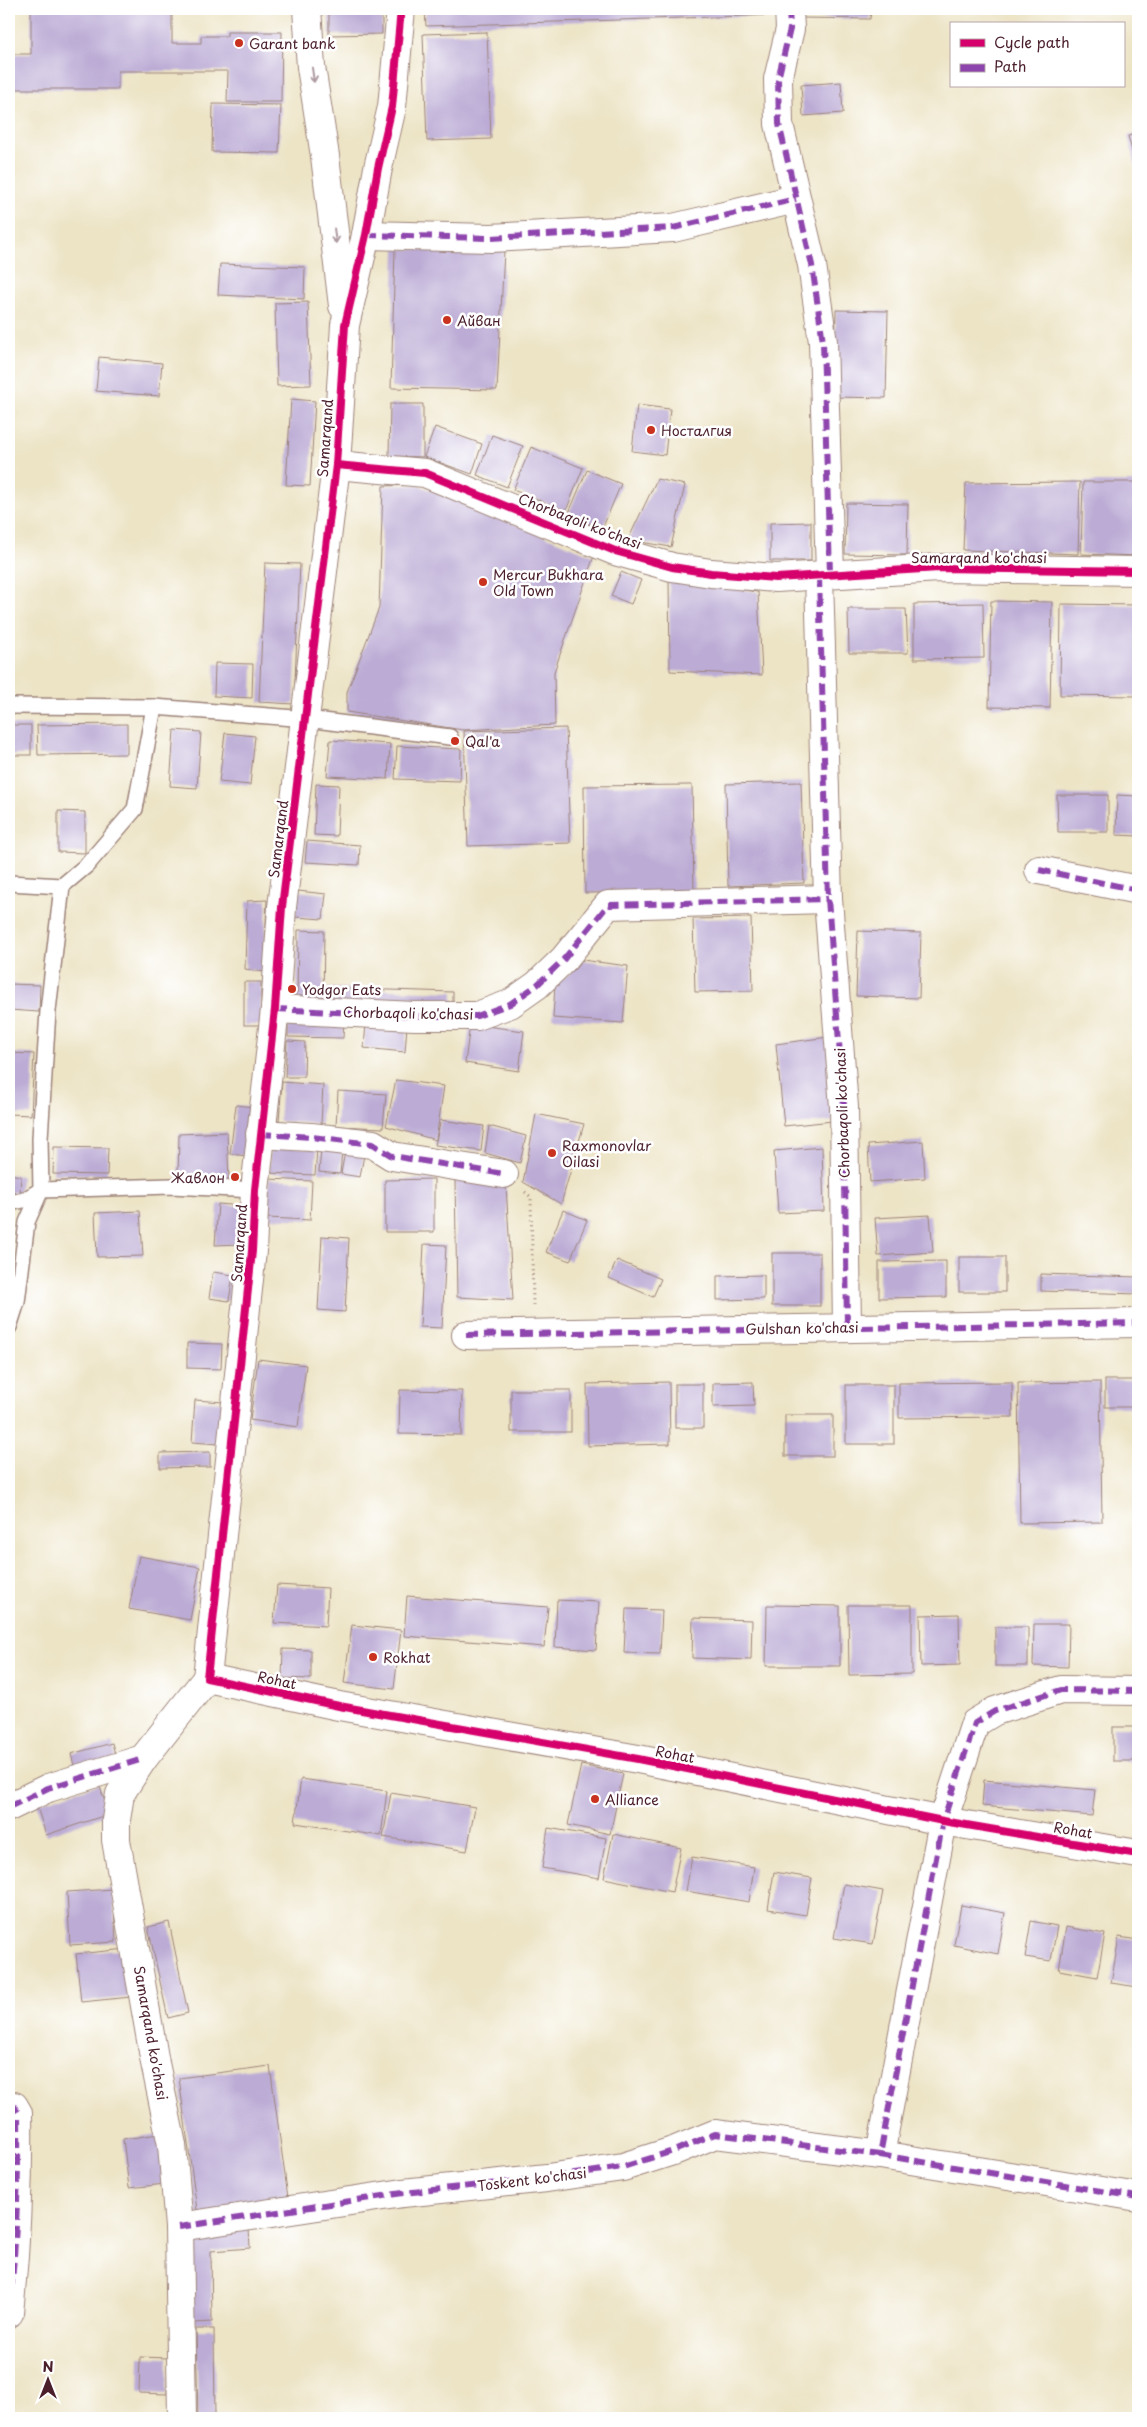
<svg xmlns="http://www.w3.org/2000/svg" width="1147" height="2427" viewBox="0 0 1147 2427" font-family="'Playpen Sans',sans-serif">
<rect width="100%" height="100%" fill="#fff"/>
<filter id="ink" filterUnits="userSpaceOnUse"><feTurbulence type="fractalNoise" baseFrequency=".02" numOctaves="2"/><feDisplacementMap in="SourceGraphic" scale="10" xChannelSelector="R" yChannelSelector="G"/><feConvolveMatrix kernelMatrix="1 2 1 2 8 2 1 2 1" color-interpolation-filters="sRGB"/></filter>
<filter id="wash" filterUnits="userSpaceOnUse"><feTurbulence type="fractalNoise" baseFrequency=".0096" numOctaves="4" result="noise"/><feDisplacementMap in="SourceGraphic" scale="20" xChannelSelector="R" yChannelSelector="G"/><feGaussianBlur stdDeviation="1.12" result="paint"/><feColorMatrix in="noise" values="0 0 0 0 0 0 0 0 0 0 0 0 0 0 0 0 0 1.4 0 .05"/><feComposite in="paint" operator="in"/></filter>
<g filter="url(#wash)">
<rect width="100%" height="100%" fill="#ede4c6"/>
<g id="blocks">
<g fill="#bcacd5">
<path d="M31,9H172V43H201V36H227V32H282L281,102H227L228,71H118V89H9V54H31Z"/>
<path d="M329,9H382V34L329,35Z"/>
<path d="M425,9H778V15L426,26Z"/>
<path d="M802,9H871L870,19L802,18Z"/>
<path d="M487,32L491,139L427,141L423,34Z"/>
<path d="M841,82L843,113L803,116L801,85Z"/>
<path d="M213,104L281,105L279,153L212,152Z"/>
<path d="M1138,133V173L1128,136Z"/>
<path d="M395,249L504,251L497,390L391,388Z"/>
<path d="M220,264L305,267L304,299L218,295Z"/>
<path d="M308,302L311,385L277,386L275,303Z"/>
<path d="M836,310L888,311L886,398L834,397Z"/>
<path d="M99,357L162,363L159,396L96,391Z"/>
<path d="M291,399L315,401L310,486L286,485Z"/>
<path d="M390,404H423V457L389,456Z"/>
<path d="M637,405L670,409L665,455L632,451Z"/>
<path d="M435,427L482,444L472,474L424,457Z"/>
<path d="M492,435L523,446L507,487L477,475Z"/>
<path d="M531,447L583,468L566,511L513,490Z"/>
<path d="M587,470L621,484L602,529L568,515Z"/>
<path d="M657,479L685,485L671,547L628,540Z"/>
<path d="M1080,482L1078,554L963,550L966,483Z"/>
<path d="M1083,482H1138V556L1081,554Z"/>
<path d="M418,485L594,556L554,672L555,725L463,730L347,712V692L379,608L383,486Z"/>
<path d="M846,503L908,504L907,555L845,554Z"/>
<path d="M811,522V561H770V523Z"/>
<path d="M265,563L300,564L294,704L259,702Z"/>
<path d="M621,572L641,580L631,604L611,596Z"/>
<path d="M669,580L758,592L762,675L670,671Z"/>
<path d="M991,601L1052,602L1050,708L989,707Z"/>
<path d="M983,603L984,658L914,659V604Z"/>
<path d="M1061,604L1138,605V696L1060,695Z"/>
<path d="M848,609H906L908,653H849Z"/>
<path d="M215,663L253,664L252,698L214,696Z"/>
<path d="M127,724V754L38,755L37,725Z"/>
<rect x="9" y="725" width="22" height="30"/>
<path d="M566,728L570,843L468,846L464,731Z"/>
<path d="M174,730L201,732L197,788L170,786Z"/>
<path d="M225,733L255,736L250,785L219,782Z"/>
<path d="M330,740L390,744L388,779L327,776Z"/>
<path d="M397,746L461,749L460,781L395,779Z"/>
<path d="M801,782L804,883L728,886L726,784Z"/>
<path d="M316,784L339,785L337,836L314,835Z"/>
<path d="M692,785L694,892L585,893L584,786Z"/>
<path d="M1057,795H1108V832H1058Z"/>
<path d="M1117,795L1138,796V836L1116,835Z"/>
<path d="M58,811L85,812V853L58,852Z"/>
<path d="M307,841L360,845L359,865L305,862Z"/>
<path d="M298,891L326,894L323,919L295,917Z"/>
<path d="M267,900L264,972L245,969L247,901Z"/>
<path d="M751,918L753,991L695,992L693,919Z"/>
<path d="M298,930L324,931L323,1003L297,1002Z"/>
<path d="M858,931L921,933L919,998L856,996Z"/>
<path d="M582,960L628,966L623,1023L553,1018L555,985L575,969Z"/>
<rect x="244" y="982" width="17" height="43"/>
<path d="M9,984L40,985L39,1012L9,1010Z"/>
<path d="M328,988L453,992V1011L327,1006Z"/>
<path d="M288,1018L344,1019L343,1038L288,1037Z"/>
<path d="M366,1023L407,1026L405,1052L364,1048Z"/>
<path d="M470,1024L524,1031L519,1071L465,1063Z"/>
<path d="M828,1037L833,1121L784,1126L776,1044Z"/>
<path d="M287,1041L305,1042L304,1077H285Z"/>
<path d="M9,1053L34,1054L31,1115L9,1114Z"/>
<path d="M396,1080L444,1086L436,1140L386,1126Z"/>
<path d="M282,1082L323,1085L321,1124L279,1121Z"/>
<rect x="1136" y="1090" width="2" height="67"/>
<path d="M338,1091L386,1094L383,1128L336,1126Z"/>
<path d="M236,1105L253,1107L248,1156L230,1154Z"/>
<path d="M536,1114L584,1124L561,1204L523,1182Z"/>
<path d="M441,1120L484,1126L481,1151L435,1145Z"/>
<path d="M489,1126L526,1136L520,1163L485,1153Z"/>
<path d="M227,1132L229,1179H178L179,1134Z"/>
<path d="M923,1141L925,1178L870,1182L868,1145Z"/>
<path d="M54,1147L108,1148L107,1175L53,1174Z"/>
<path d="M270,1147L317,1149L315,1175L269,1173Z"/>
<path d="M822,1147L824,1211L778,1213L774,1151Z"/>
<path d="M321,1149L342,1150L340,1174L319,1172Z"/>
<path d="M345,1151L364,1155L360,1177L341,1174Z"/>
<path d="M9,1174L21,1176L20,1193L9,1192Z"/>
<path d="M269,1179L312,1181L310,1220L267,1218Z"/>
<path d="M434,1179V1232H385V1180Z"/>
<path d="M455,1180L506,1186L513,1300L457,1297Z"/>
<path d="M218,1204L244,1206L240,1244L215,1245Z"/>
<path d="M563,1210L587,1220L570,1261L546,1252Z"/>
<path d="M140,1211L143,1256L97,1257L95,1213Z"/>
<path d="M930,1215L933,1252L878,1256L875,1218Z"/>
<path d="M322,1236L349,1238L345,1312L318,1310Z"/>
<path d="M424,1244L446,1245L442,1328L420,1327Z"/>
<rect x="772" y="1253" width="48" height="53"/>
<rect x="959" y="1257" width="46" height="35"/>
<path d="M617,1260L661,1279L653,1297L609,1278Z"/>
<path d="M946,1261V1297L879,1298V1262Z"/>
<path d="M213,1272L233,1275L229,1301L209,1298Z"/>
<path d="M1041,1274L1138,1277V1294L1041,1291Z"/>
<path d="M764,1275V1299L717,1300V1276Z"/>
<path d="M187,1343L222,1344L221,1369L187,1368Z"/>
<path d="M258,1359L306,1365L298,1427L250,1420Z"/>
<rect x="1105" y="1380" width="33" height="27"/>
<path d="M669,1382L670,1444L588,1446L587,1384Z"/>
<path d="M753,1382L754,1406L713,1407V1383Z"/>
<path d="M1012,1382L1013,1417L899,1418V1383Z"/>
<path d="M1100,1382L1102,1522L1020,1523L1018,1383Z"/>
<rect x="675" y="1384" width="28" height="44"/>
<rect x="846" y="1385" width="48" height="59"/>
<path d="M400,1390L462,1391L461,1435L399,1434Z"/>
<rect x="511" y="1390" width="60" height="42"/>
<path d="M195,1400L223,1402L219,1444L192,1442Z"/>
<rect x="785" y="1415" width="48" height="41"/>
<path d="M210,1452V1467L160,1468V1453Z"/>
<path d="M139,1556L200,1567L190,1620L129,1609Z"/>
<path d="M277,1585L328,1588L326,1626L274,1623Z"/>
<path d="M407,1596L548,1607L544,1647L404,1636Z"/>
<path d="M557,1600L599,1602L596,1650L555,1647Z"/>
<path d="M767,1605L840,1606V1666H766Z"/>
<path d="M848,1605H912V1674L849,1675Z"/>
<path d="M626,1609L662,1610L660,1654L624,1653Z"/>
<path d="M959,1614L960,1665L921,1666L920,1615Z"/>
<path d="M693,1618L752,1620L751,1660L692,1658Z"/>
<path d="M1034,1624H1069L1068,1667L1033,1666Z"/>
<path d="M352,1625L401,1630L394,1689L344,1683Z"/>
<rect x="995" y="1627" width="33" height="39"/>
<path d="M283,1649L311,1650V1679L282,1678Z"/>
<rect x="1113" y="1727" width="25" height="34"/>
<path d="M112,1743L116,1758L75,1769L71,1754Z"/>
<path d="M581,1765L623,1774L610,1834L568,1825Z"/>
<path d="M301,1779L387,1791L381,1836L295,1823Z"/>
<path d="M984,1780L1095,1790L1092,1816L982,1806Z"/>
<path d="M99,1784L109,1814L46,1835L36,1804Z"/>
<path d="M391,1793L475,1807L467,1851L383,1837Z"/>
<path d="M548,1828L606,1838L599,1878L542,1868Z"/>
<path d="M613,1834L681,1848L672,1892L604,1878Z"/>
<path d="M692,1857L754,1867L749,1902L686,1891Z"/>
<path d="M774,1872L812,1878L806,1915L768,1909Z"/>
<path d="M844,1884L883,1891L873,1944L834,1938Z"/>
<path d="M113,1889L116,1942L70,1945L67,1892Z"/>
<path d="M961,1905L1005,1913L998,1954L954,1945Z"/>
<path d="M1031,1921L1057,1926L1051,1961L1025,1957Z"/>
<path d="M169,1922L188,2013L168,2018L148,1927Z"/>
<path d="M1066,1927L1105,1934L1097,1977L1059,1970Z"/>
<path d="M1119,1937L1138,1940V1987L1111,1983Z"/>
<path d="M127,1949L131,1997L81,2002L76,1954Z"/>
<path d="M270,2066L289,2205L198,2217L179,2078Z"/>
<path d="M159,2134L165,2184L129,2188L123,2139Z"/>
<path d="M249,2229L250,2248L211,2251L212,2322L193,2323L189,2232Z"/>
<path d="M196,2329H214L215,2418H198Z"/>
<path d="M140,2357L168,2358L167,2394L139,2393Z"/>
</g>
</g>
</g>
<g filter="url(#ink)">
<use href="#blocks" fill-opacity="0" stroke="#9c8278" stroke-width="1"/>
<g fill="none" stroke-linecap="round" stroke-linejoin="round">
<g stroke="#9c8278" stroke-width="18">
<g id="lane">
<path d="M9,706L154,707L307,719L450,737"/>
<path d="M9,883L62,886"/>
<path d="M9,1203L24,1200L41,1190L171,1186L255,1190"/>
<path d="M9,1327L17,1302L27,1222L41,1190L40,1138L48,1011L62,886L87,865L135,809L154,707"/>
</g>
</g>
<g stroke="#9c8278" stroke-width="30">
<g id="street">
<path d="M789,9L790,29L778,79L779,124L812,265L823,342L830,574"/>
<path d="M366,235L491,238L673,228L796,199"/>
<path d="M336,465L425,473L615,551L672,567L711,573L776,578L939,568L1138,571"/>
<path d="M819,576L828,899L844,1107L847,1327"/>
<path d="M1039,870L1138,890"/>
<path d="M275,1009L414,1016H477L510,1004L537,985L564,959L608,905L828,899"/>
<path d="M260,1134L311,1137L373,1144L392,1156L504,1174"/>
<path d="M466,1335L1138,1323"/>
<path d="M1138,1691L1061,1690L995,1711L975,1723L943,1821L880,2155L1138,2197"/>
<path d="M9,1807L48,1788L143,1759"/>
<path d="M9,2106H14L18,2113C19,2180 16,2246 9,2313"/>
<path d="M179,2227L403,2193L547,2178L623,2167L676,2150L715,2134L880,2155"/>
</g>
</g>
<g stroke="#9c8278" stroke-width="30">
<g id="secondary">
<path d="M307,9L311,67L325,156L343,306"/>
<path d="M207,1678L252,1251L255,1190L275,1009L282,907L336,465L345,325L366,235L378,168L392,107L401,9"/>
<path d="M207,1678L339,1706L638,1759L943,1821L1138,1854"/>
<path d="M182,2418L179,2227L172,2145L155,2063L116,1840V1820L120,1794L143,1759L207,1678"/>
</g>
</g>
<path stroke="#9c8278" stroke-width="3" stroke-dasharray="1 4" stroke-linecap="butt" d="M525,1192L531,1197L533,1305"/>
<use href="#lane" stroke="#fff" stroke-width="15"/>
<use href="#street" stroke="#fff" stroke-width="28"/>
<use href="#secondary" stroke="#fff" stroke-width="28"/>
<g stroke="#8e44ad" stroke-width="6" stroke-dasharray="12 6" stroke-linecap="butt">
<path d="M789,9L790,29L778,79L779,124L812,265L823,342L830,574"/>
<path d="M366,235L491,238L673,228L796,199"/>
<path d="M819,576L828,899L844,1107L847,1327"/>
<path d="M1039,870L1138,890"/>
<path d="M275,1009L414,1016H477L510,1004L537,985L564,959L608,905L828,899"/>
<path d="M260,1134L311,1137L373,1144L392,1156L504,1174"/>
<path d="M466,1335L1138,1323"/>
<path d="M1138,1691L1061,1690L995,1711L975,1723L943,1821L880,2155L1138,2197"/>
<path d="M9,1807L48,1788L143,1759"/>
<path d="M9,2106H14L18,2113C19,2180 16,2246 9,2313"/>
<path d="M179,2227L403,2193L547,2178L623,2167L676,2150L715,2134L880,2155"/>
</g>
<g stroke="#fff" stroke-width="11">
<g id="cycleway">
<path d="M401,9L392,107L378,168L366,235L345,325L336,465L282,907L275,1009L255,1190L252,1251L207,1678L339,1706L638,1759L943,1821L1138,1854"/>
<path d="M336,465L425,473L615,551L672,567L711,573L776,578L939,568L1138,571"/>
</g>
</g>
<use href="#cycleway" stroke="#d6006c" stroke-width="8"/>
</g>
<defs><path id="oneway-shaft" d="M-6 0H5M1.5-3L5.5 0L1.5 3" fill="none" stroke-width="1.6" stroke-linecap="round" stroke-linejoin="round" transform="scale(1.25)"/></defs>
<g stroke="#ae9aa0">
<use href="#oneway-shaft" transform="translate(313 75) rotate(82)"/>
<use href="#oneway-shaft" transform="translate(335 236) rotate(83)"/>
</g>
</g>
<g fill="#c8321e" stroke="#fff" stroke-width="2">
<circle cx="239" cy="43" r="5"/>
<circle cx="447" cy="320" r="5"/>
<circle cx="651" cy="430" r="5"/>
<circle cx="483" cy="582" r="5"/>
<circle cx="455" cy="741" r="5"/>
<circle cx="292" cy="989" r="5"/>
<circle cx="552" cy="1153" r="5"/>
<circle cx="235" cy="1177" r="5"/>
<circle cx="373" cy="1657" r="5"/>
<circle cx="595" cy="1799" r="5"/>
</g>
<g text-anchor="middle" dominant-baseline="central" stroke-width="5" stroke-linejoin="round" paint-order="stroke">
<g font-size="14" fill="#4a1f2b" stroke="#fff" text-anchor="start">
<text x="249" y="43">Garant bank</text>
<text x="457" y="320">Айван</text>
<text x="661" y="430">Носталгия</text>
<text x="493" y="574">Mercur Bukhara<tspan x="493" dy="16">Old Town</tspan></text>
<text x="465" y="741">Qal'a</text>
<text x="302" y="989">Yodgor Eats</text>
<text x="562" y="1145">Raxmonovlar<tspan x="562" dy="16">Oilasi</tspan></text>
<text x="225" y="1177" text-anchor="end">Жавлон</text>
<text x="383" y="1657">Rokhat</text>
<text x="605" y="1799">Alliance</text>
</g>
<g font-size="14" fill="#4a1f2b" stroke="#fff">
<text transform="translate(325 438) rotate(-86)">Samarqand</text>
<text transform="translate(580 521) rotate(21)">Chorbaqoli ko'chasi</text>
<text x="979" y="557">Samarqand ko'chasi</text>
<text transform="translate(278 839) rotate(-83)">Samarqand</text>
<text transform="translate(408 1013) rotate(1)">Chorbaqoli ko'chasi</text>
<text transform="translate(842 1113) rotate(-92)">Chorbaqoli ko'chasi</text>
<text transform="translate(239 1243) rotate(-86)">Samarqand</text>
<text transform="translate(802 1328) rotate(-1)">Gulshan ko'chasi</text>
<text transform="translate(277 1680) rotate(12)">Rohat</text>
<text transform="translate(675 1754) rotate(11)">Rohat</text>
<text transform="translate(1073 1830) rotate(10)">Rohat</text>
<text transform="translate(151 2033) rotate(80)">Samarqand ko'chasi</text>
<text transform="translate(532 2179) rotate(-7)">Toskent ko'chasi</text>
</g>
</g>
<rect width="1147" height="2427" fill="none" stroke="#fff" stroke-width="30"/>
<rect x="950" y="22" width="175" height="65" fill="#ffffff" stroke="#b7a5aa"/>
<rect x="960" y="39" width="25" height="8" fill="#d6006c" stroke="#b7a5aa"/>
<text x="994" y="48" font-size="15" fill="#4a1f2b">Cycle path</text>
<rect x="960" y="64" width="25" height="8" fill="#8e44ad" stroke="#b7a5aa"/>
<text x="994" y="72" font-size="15" fill="#4a1f2b">Path</text>
<g transform="translate(48 2380)" stroke="#ffffff" stroke-width="4" paint-order="stroke">
<path d="M0-4L9 19L0 12L-9 19Z" fill="#4a1f2b"/>
<text y="-8" font-size="14" font-weight="bold" text-anchor="middle" fill="#4a1f2b">N</text>
</g>
</svg>
